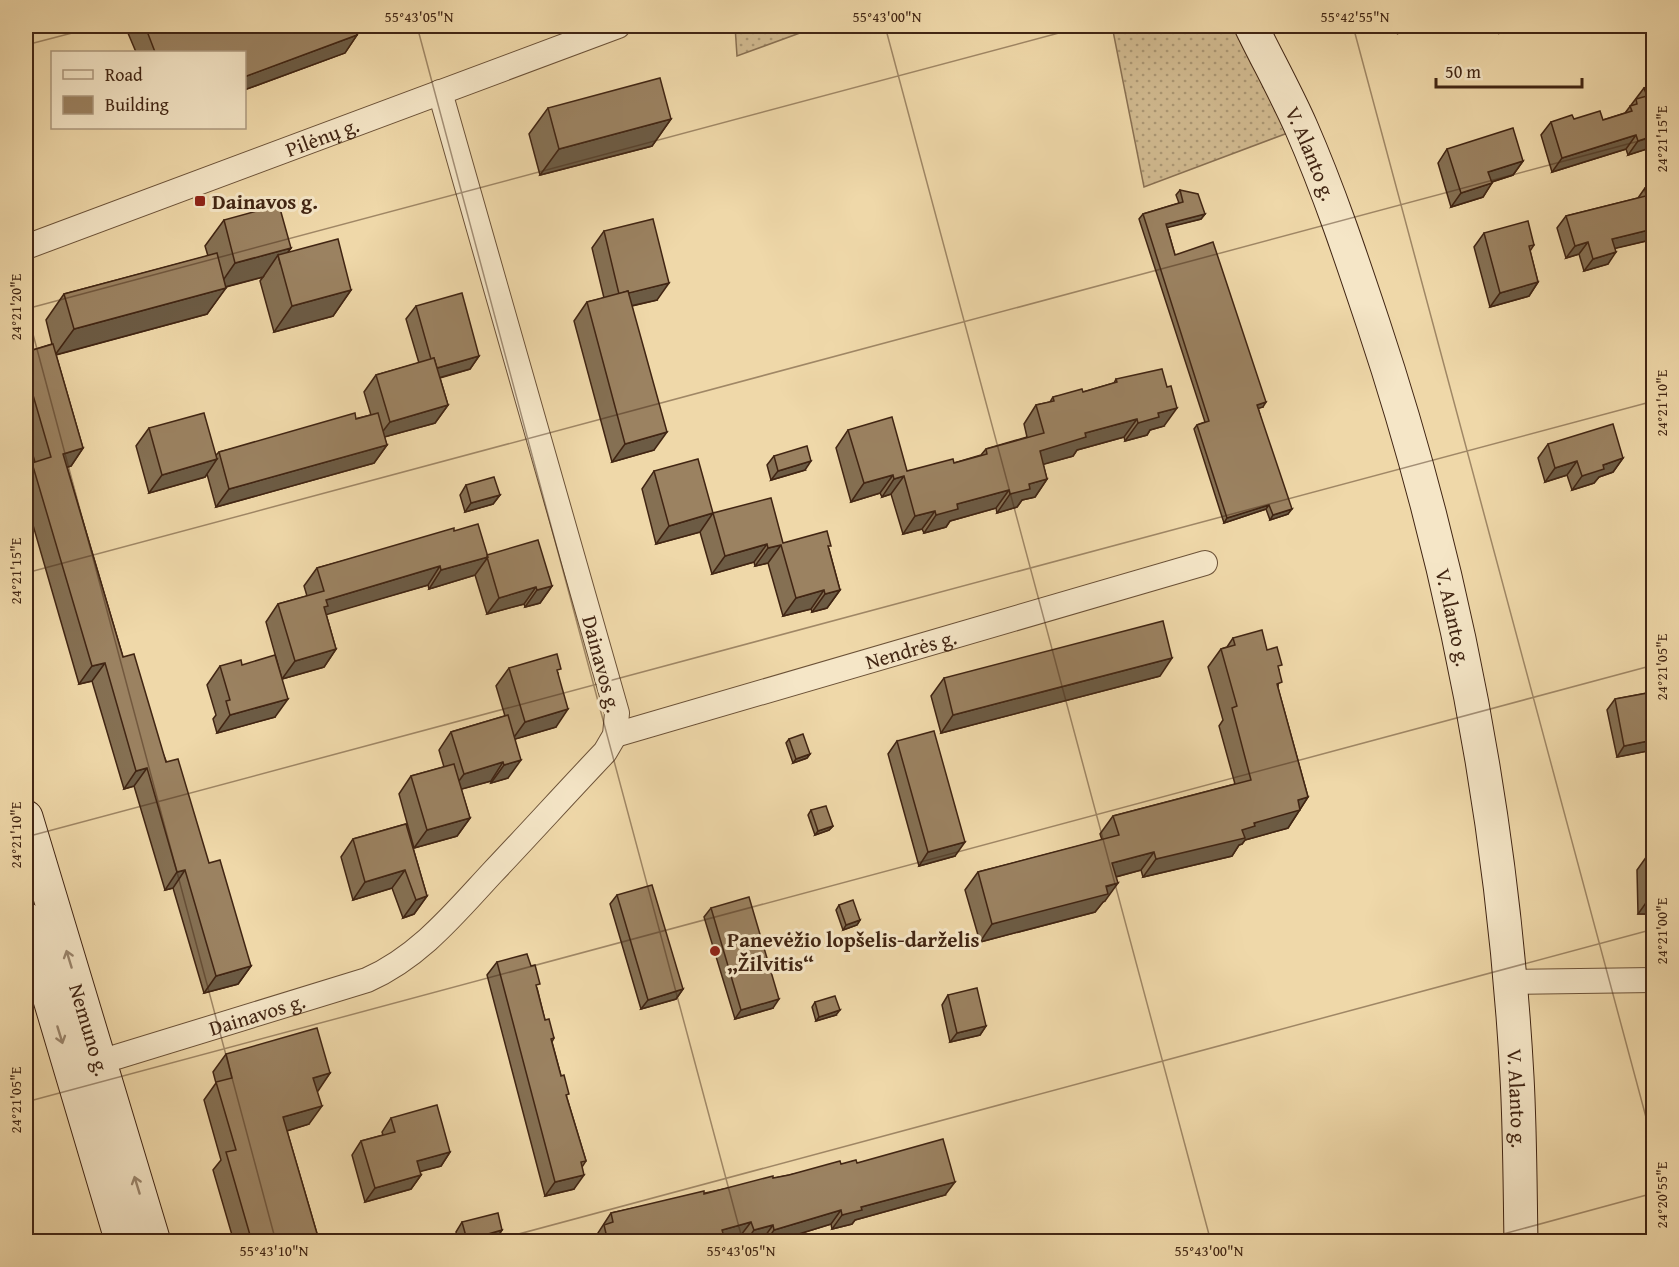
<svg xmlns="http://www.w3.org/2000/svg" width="1679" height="1267" viewBox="0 0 1679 1267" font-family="'Gentium Book Plus',serif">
<defs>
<pattern id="grass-dots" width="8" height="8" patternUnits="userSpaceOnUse" patternTransform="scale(1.5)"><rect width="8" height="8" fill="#d1ba90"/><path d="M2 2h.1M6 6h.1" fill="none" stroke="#ab9774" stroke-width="1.8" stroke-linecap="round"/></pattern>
</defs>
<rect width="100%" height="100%" fill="#efd8a9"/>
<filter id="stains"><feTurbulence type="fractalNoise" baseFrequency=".00333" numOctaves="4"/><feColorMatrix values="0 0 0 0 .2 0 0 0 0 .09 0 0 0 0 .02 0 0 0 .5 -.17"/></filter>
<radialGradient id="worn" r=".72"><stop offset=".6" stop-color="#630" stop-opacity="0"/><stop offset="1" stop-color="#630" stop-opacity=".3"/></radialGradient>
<g fill="url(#grass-dots)" stroke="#897052" stroke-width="1.5">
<path d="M735,26H819L737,56Z"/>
<path d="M1112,26H1251L1301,128L1144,187Z"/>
</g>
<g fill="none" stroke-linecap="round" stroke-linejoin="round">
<g stroke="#6c5238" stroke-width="26">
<g id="minor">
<path id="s1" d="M26,247L618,26"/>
<path id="s2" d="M615,735L1205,563"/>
<path d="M1510,982L1654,980"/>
<path id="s3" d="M100,1062L367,980C419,957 454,914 492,873C530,833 567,792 605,752L615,735L617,713L440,92"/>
</g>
</g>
<g stroke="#412513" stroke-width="35">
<g id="secondary">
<path id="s4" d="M1251,26C1267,59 1286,93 1301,127C1329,191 1351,257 1373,323C1454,566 1503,821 1517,1077C1520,1132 1520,1187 1521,1242"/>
<path id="s5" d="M26,817L154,1242"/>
<path d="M26,919L122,1242"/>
</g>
</g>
<use href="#minor" stroke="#f5e6c7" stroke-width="24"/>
<use href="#secondary" stroke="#f5e6c7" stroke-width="33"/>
</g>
<g fill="#857053" stroke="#412513" stroke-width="1.5">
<path d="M125,26H354L357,35L345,53L244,90V52H136Z"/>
<path d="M1396,26H1419L1399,33Z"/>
<path d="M1497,26H1521L1500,33Z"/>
<path d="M1653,85V147L1628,155L1626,149L1552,172L1541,135L1551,122L1574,119L1603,120L1625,113L1644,88Z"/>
<path d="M548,108L671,119L652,146L540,175L529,134Z"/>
<path d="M1447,149L1523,161L1513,175L1492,182L1483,197L1451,207L1438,163Z"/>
<path d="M1653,186V248L1648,249L1646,241L1615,248L1608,264L1584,271L1579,254L1566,258L1557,228L1566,216L1638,198L1645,188Z"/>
<path d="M1180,190L1205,214L1201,219L1167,227L1175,255L1263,407L1258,408L1288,514L1270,520L1266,509L1224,523L1194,429L1197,425L1205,422L1139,219L1143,214L1179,203L1176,195Z"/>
<path d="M224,220L291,248L288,252L351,290L333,316L274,332L260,281L263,277L226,287L207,314L56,355L83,448L71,466L67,467L123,657L251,966L238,984L204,993L173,888L165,890L134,786L124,789L92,681L79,684L26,501V473L32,463L35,462L26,432V352L52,344L46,320L64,294L208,256L205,246Z"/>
<path d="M604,231L657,300L632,306L654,450L612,462L574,321L587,302L604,298L592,248Z"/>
<path d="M1484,233L1534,245L1530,251L1538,282L1529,296L1490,307L1474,247Z"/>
<path d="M1653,283V310L1649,290Z"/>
<path d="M416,306L479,356L470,369L440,378L448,405L435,423L384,437L387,445L374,463L216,507L207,474L205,477L149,493L136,446L149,428L216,455L219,452L371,415L364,392L376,375L419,363L406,319Z"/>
<path d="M1116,379L1164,426L1150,430L1147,435L1125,441L1124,437L1077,450L1073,456L1043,464L1047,479L1035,497L1022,500L1017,507L997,513L996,508L950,521L946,527L924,533L922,529L903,534L891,494L882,497L880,493L851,502L836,448L848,430L907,471L954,463L981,455L986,449L1027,437L1024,424L1036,405L1050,402L1053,397L1083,392L1114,383Z"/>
<path d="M1653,426V441L1651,430Z"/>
<path d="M1548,444L1623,458L1613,472L1599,477L1594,483L1572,490L1567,475L1545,482L1538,458Z"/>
<path d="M774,456L805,470L771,480L767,465Z"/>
<path d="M654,471L713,513L783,543L829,549L840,590L827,608L812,612L811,609L783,616L768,563L755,566L754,562L712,574L700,532L656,544L642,489Z"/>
<path d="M466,485L500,495L493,504L465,512L460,495Z"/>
<path d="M454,531L487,555L552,586L540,603L525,607L524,604L487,614L475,575L429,589L428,585L326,614L336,649L324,667L282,679L266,622L278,604L307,596L304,586L317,568Z"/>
<path d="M1233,638L1267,650L1279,670L1278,688L1308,797L1288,828L1245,840L1242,844L1239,845L1232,856L1143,877L1141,870L1116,877L1105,901L1103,902L1095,912L980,942L965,890L978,872L1102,840L1100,834L1113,816L1235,784L1219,726L1223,720L1208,667L1221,649L1227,647Z"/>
<path d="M242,665L275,717L217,733L213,719L216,715L207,685L220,666Z"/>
<path d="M509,668L558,673L556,727L515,739L508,778L491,783V781L461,789L470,818L457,836L414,848L399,794L411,776L444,767L439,750L451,732L505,716L496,686Z"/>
<path d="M1160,676L941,733L931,696L944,678Z"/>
<path d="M1653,692V750L1617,757L1607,710L1615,699Z"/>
<path d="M789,739L810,754L807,758L793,763L786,743Z"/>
<path d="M897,741L955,856L919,866L888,754Z"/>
<path d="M811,810L833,826L829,830L815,835L808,815Z"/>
<path d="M406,824L427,896L414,914L403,918L392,888L353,900L341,857L353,839Z"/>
<path d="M1653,843V914H1638L1637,870L1647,856V851Z"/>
<path d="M617,895L683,989L676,999L641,1009L610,904Z"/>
<path d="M839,905L860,920L857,925L843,930L836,910Z"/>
<path d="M711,908L773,1008L735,1019L704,917Z"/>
<path d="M497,962L537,988L545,1020L554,1038L552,1042L567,1098L586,1161L582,1167L574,1189L545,1196L487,975Z"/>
<path d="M948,995L986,1026L980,1035L950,1042L942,1005Z"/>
<path d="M815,1002L836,1015L816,1021L812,1007Z"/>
<path d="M1653,1027V1064L1649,1065L1648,1035Z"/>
<path d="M226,1054L330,1073L317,1091L309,1124L287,1131L318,1237L314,1242H234L213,1170L221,1160L204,1100L216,1083L213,1072Z"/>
<path d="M391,1118L450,1152L441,1166L420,1171L421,1175L411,1189L365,1202L352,1155L361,1141L383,1135L382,1132Z"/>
<path d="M857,1163L945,1195L855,1220L852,1224L832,1229L831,1224L773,1242H764L763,1239L754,1242H743L741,1235L725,1240L724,1242H595L594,1239L611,1213L841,1164Z"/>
<path d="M462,1222L502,1230L496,1239L487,1242H458L456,1232Z"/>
</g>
<g fill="#6c5b44" stroke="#412513" stroke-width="1.5">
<path d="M1405,26H1419L1399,33Z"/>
<path d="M1505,26H1521L1500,33Z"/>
<path d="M357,35L345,53L244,90V77Z"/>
<path d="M671,119L652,146L540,175L559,149Z"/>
<path d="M1636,135L1626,149L1552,172L1562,158Z"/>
<path d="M1653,136V147L1628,155L1638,141Z"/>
<path d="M1523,161L1513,175L1479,186L1488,172Z"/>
<path d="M1492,183L1483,197L1451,207L1461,193Z"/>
<path d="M1205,214L1201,219L1162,229L1166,224Z"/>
<path d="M1653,229L1646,241L1604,251L1612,239Z"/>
<path d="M1653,241V248L1648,249Z"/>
<path d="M1588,242L1579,254L1566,258L1575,246Z"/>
<path d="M291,248L280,263L278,255L263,277L217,289L235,263Z"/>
<path d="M1616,252L1608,264L1584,271L1593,259Z"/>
<path d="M1538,282L1529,296L1490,307L1500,293Z"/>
<path d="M669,283L657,300L608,311L619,295Z"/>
<path d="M226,288L207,314L55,355L74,329Z"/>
<path d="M351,290L333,316L274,332L292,306Z"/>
<path d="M479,356L470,369L424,382L434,369Z"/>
<path d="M1266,402L1263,407L1254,410L1257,405Z"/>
<path d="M448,405L435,423L377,439L390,422Z"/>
<path d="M1177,408L1164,426L1150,430L1147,435L1125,441L1138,423L1158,413Z"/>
<path d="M1137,419L1124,437L1077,450L1073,456L1027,469L1040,451L1085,433Z"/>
<path d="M667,432L654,450L612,462L625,444Z"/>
<path d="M387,445L374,463L216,507L229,489Z"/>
<path d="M83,448L71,466L50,472L63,454Z"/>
<path d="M1623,458L1613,472L1599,477L1594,483L1572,490L1582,476L1603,465Z"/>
<path d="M217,459L205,477L149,493L162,475Z"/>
<path d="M811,461L805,470L771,480L778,471Z"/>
<path d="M1577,461L1567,475L1545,482L1555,468Z"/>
<path d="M893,475L880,493L851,502L864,483Z"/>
<path d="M904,476L891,494L882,497L894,479Z"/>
<path d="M1047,479L1035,497L1022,500L1017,507L997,513L1010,494L1029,484Z"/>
<path d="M1009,490L996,508L950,521L946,527L924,533L936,515L957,504Z"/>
<path d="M500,495L493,504L465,512L471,503Z"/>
<path d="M1269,505L1266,509L1224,523L1227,518Z"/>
<path d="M1292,509L1288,514L1270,520L1273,515Z"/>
<path d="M935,511L922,529L903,534L915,516Z"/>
<path d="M713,513L700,532L656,544L669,526Z"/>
<path d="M767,544L754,562L712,574L725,556Z"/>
<path d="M781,545L768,563L755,566L768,548Z"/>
<path d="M488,557L475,575L429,589L441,570Z"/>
<path d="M440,566L428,585L322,616L326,600Z"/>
<path d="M552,586L540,603L525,607L537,590Z"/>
<path d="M536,587L524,604L487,614L499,598Z"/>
<path d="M824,590L811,609L783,616L796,598Z"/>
<path d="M840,590L827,608L812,612L825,594Z"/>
<path d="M336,649L324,667L282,679L295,661Z"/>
<path d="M1172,658L1160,676L941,733L953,715Z"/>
<path d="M105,663L92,681L79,684L92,666Z"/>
<path d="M288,699L275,717L217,733L230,715Z"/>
<path d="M568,709L556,727L512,740L525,722Z"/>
<path d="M1653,740V750L1617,757L1624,746Z"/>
<path d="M810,754L807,758L793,763L796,759Z"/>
<path d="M521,760L508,778L491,783L504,765Z"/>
<path d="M503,762L491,781L451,792L464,774Z"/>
<path d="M147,768L134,786L124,789L136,771Z"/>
<path d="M1308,797L1288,828L1245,840L1242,844L1239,845L1232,856L1143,877L1156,859L1242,830L1298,800Z"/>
<path d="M470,818L457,836L414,848L427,830Z"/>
<path d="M833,826L829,830L815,835L818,831Z"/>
<path d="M965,842L955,856L919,866L928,852Z"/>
<path d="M1154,852L1141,870L1100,881L1112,863Z"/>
<path d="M185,870L173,888L165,890L177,872Z"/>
<path d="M405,870L392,888L353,900L365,882Z"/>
<path d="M1118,883L1105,901L1103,902L1095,912L980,942L992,924Z"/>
<path d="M427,896L414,914L403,918L416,900Z"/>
<path d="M1648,900H1653V914H1638Z"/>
<path d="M860,920L857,925L843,930L846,925Z"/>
<path d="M251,966L238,984L204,993L216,976Z"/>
<path d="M683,989L676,999L641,1009L648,1000Z"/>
<path d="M779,999L773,1008L735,1019L741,1010Z"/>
<path d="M840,1010L836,1015L816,1021L819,1017Z"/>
<path d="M986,1026L980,1035L950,1042L957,1033Z"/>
<path d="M1653,1058V1064L1649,1065Z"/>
<path d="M330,1073L318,1091L301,1096L313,1078Z"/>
<path d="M322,1106L309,1124L270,1136L283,1117Z"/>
<path d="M450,1152L441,1166L407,1175L417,1161Z"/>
<path d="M421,1175L411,1189L365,1202L375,1188Z"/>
<path d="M584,1175L574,1189L545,1196L555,1182Z"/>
<path d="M955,1182L945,1195L855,1220L852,1224L832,1229L842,1215L861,1207Z"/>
<path d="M841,1210L831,1224L773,1242H766L774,1230Z"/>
<path d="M751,1222L741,1235L719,1242L722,1230Z"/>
<path d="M773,1225L763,1239L754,1242H746L754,1230Z"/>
<path d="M502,1230L496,1239L487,1242H465L467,1240Z"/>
<path d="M318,1237L314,1242H301Z"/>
</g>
<g fill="#9b8261" stroke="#412513" stroke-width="1.5">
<path d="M145,26H354L357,35L244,77V52H155Z"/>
<path d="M660,78L671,119L559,149L548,108Z"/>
<path d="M1653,85V136L1638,141L1636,135L1562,158L1551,122L1572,115L1574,119L1600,111L1603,120L1632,111L1630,106L1637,104L1636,99L1647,96L1644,88Z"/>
<path d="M1513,128L1523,161L1488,172L1492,183L1461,193L1447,149Z"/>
<path d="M1653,186V229L1612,239L1616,252L1593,259L1588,242L1575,246L1566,216L1646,196L1645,188Z"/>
<path d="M1180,190L1198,194L1205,214L1166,224L1175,255L1213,242L1266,402L1257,405L1292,509L1273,515L1269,505L1227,518L1197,425L1209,421L1143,214L1183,202Z"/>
<path d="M279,205L291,248L235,263L224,220Z"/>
<path d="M653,219L669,283L629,293L628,291L619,294L604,231Z"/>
<path d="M1528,221L1534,245L1529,246L1538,282L1500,293L1484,233Z"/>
<path d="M338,239L351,290L292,306L278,255Z"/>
<path d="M217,253L226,288L74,329L64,294Z"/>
<path d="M628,291L667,432L625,444L587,302Z"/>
<path d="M462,293L479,356L437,368L434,358L431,359L416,306Z"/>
<path d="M53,344L83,448L63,454L123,657L134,654L166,762L178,759L209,863L220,860L251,966L216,976L185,870L177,872L147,768L136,771L105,663L92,666L32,463L51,457L26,371V352Z"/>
<path d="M434,358L448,405L390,422L376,375Z"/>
<path d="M1162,369L1167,387L1171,386L1177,408L1158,413L1159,417L1138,423L1137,419L1085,433L1086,437L1040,451L1047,479L1029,484L1030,489L1010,494L1009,490L957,504L958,509L936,515L935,511L915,516L904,476L894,479L893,475L864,483L848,430L892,417L907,471L953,459L954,463L987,454L986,449L1044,433L1036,405L1054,401L1053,397L1082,389L1083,392L1117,382L1116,379Z"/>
<path d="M204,413L217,459L162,475L149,428Z"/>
<path d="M355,413L356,419L378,413L387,445L229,489L219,452Z"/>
<path d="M1613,424L1623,458L1603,465L1604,469L1582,476L1577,461L1555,468L1548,444Z"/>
<path d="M807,446L811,461L778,471L774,456Z"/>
<path d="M698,459L713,513L771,498L783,543L827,531L831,546H828L840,590L825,594L824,590L796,598L781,545L768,548L767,544L725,556L713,513L669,526L654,471Z"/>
<path d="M494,477L500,495L471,503L466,485Z"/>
<path d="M478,524L488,557L441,570L440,566L326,600L328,606L324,607L336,649L295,661L278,604L324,591L317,568L454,528V531Z"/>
<path d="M538,540L552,586L537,590L536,587L499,598L487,557H488L487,555Z"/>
<path d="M1163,621L1172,658L953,715L944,678Z"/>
<path d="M1262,630L1267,650L1277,647L1282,665L1278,666L1282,682L1277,684L1308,797L1298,800L1300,810L1254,823L1255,826L1242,830L1245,838L1156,859L1154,852L1112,863L1118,883L1106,886L1108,894L992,924L978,872L1119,835L1113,816L1251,780L1232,708L1237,706L1221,649L1235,645L1233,638Z"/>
<path d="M557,654L561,669L557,670L568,709L525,722L509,668Z"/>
<path d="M275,655L288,699L230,715L226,701L230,700L220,666L241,660L242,665Z"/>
<path d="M1653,692V740L1624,746L1615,699Z"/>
<path d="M508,715L521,760L504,765L503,762L464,774L451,732Z"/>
<path d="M934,731L965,842L928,852L897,741Z"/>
<path d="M803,734L810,754L796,759L789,739Z"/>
<path d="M454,764L470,818L427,830L411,776Z"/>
<path d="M826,806L833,826L818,831L811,810Z"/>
<path d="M406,824L427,896L416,900L405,870L365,882L353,839Z"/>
<path d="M1647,856H1653V900H1648Z"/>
<path d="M652,885L683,989L648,1000L617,895Z"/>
<path d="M749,897L779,999L741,1010L711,908Z"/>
<path d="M853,900L860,920L846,925L839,905Z"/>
<path d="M527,954L531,966L535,965L540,984L536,985L545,1020L549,1019L554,1038L551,1039L561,1076L564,1075L569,1094L566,1095L586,1161L581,1162L584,1175L555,1182L497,962Z"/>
<path d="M977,988L986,1026L957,1033L948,995Z"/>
<path d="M835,996L840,1010L819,1017L815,1002Z"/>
<path d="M317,1028L330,1073L313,1078L322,1106L283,1117L318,1237L301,1242H252L226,1152L236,1150L216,1082L232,1078L226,1054Z"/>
<path d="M437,1105L450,1152L417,1161L421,1175L375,1188L361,1141L395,1132L391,1118Z"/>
<path d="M943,1139L955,1182L861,1207L862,1210L842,1215L841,1210L774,1230L773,1225L754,1230L751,1222L722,1230L725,1240L720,1242H704V1241L701,1242H608L604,1225L613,1222L611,1213L704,1191V1194L773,1176V1178L789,1175L840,1161L841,1164L856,1160L857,1163Z"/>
<path d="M498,1213L502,1230L467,1240L462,1222Z"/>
</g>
<defs><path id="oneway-shaft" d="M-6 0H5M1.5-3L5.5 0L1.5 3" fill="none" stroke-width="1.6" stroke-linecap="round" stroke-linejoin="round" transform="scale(1.5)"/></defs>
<g stroke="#9b866d">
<use href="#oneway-shaft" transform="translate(69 959) rotate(-107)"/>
<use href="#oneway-shaft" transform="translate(60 1035) rotate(73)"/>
<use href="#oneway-shaft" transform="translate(137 1185) rotate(-107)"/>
</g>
<path fill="none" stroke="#412513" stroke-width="1.5" stroke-opacity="0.45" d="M417,26L743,1242M885,26L1211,1242M1353,26L1654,1147M26,45L99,26M26,308L276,1242M26,309L1085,26M26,573L1654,137M26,837L1654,401M26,1102L1654,665M489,1242L1654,929M1474,1242L1654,1193"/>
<g fill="#8f2418" stroke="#f5e6c7" stroke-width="2">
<rect x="194" y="195" width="12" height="12" rx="3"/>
<circle cx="715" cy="951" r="6"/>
</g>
<g text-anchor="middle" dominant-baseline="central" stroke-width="6" stroke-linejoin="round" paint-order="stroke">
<g font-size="21" fill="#412513" stroke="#f5e6c7">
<text stroke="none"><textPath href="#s1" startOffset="316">Pilėnų g.</textPath></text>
<text stroke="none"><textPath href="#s4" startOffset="141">V. Alanto g.</textPath></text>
<text stroke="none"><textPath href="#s4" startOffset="627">V. Alanto g.</textPath></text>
<text stroke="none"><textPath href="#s2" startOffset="308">Nendrės g.</textPath></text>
<text transform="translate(602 664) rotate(75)">Dainavos g.</text>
<text stroke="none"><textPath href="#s3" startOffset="164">Dainavos g.</textPath></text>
<text stroke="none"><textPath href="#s5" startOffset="222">Nemuno g.</textPath></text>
<text stroke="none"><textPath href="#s4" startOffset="1113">V. Alanto g.</textPath></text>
</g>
<g font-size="21" font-weight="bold" fill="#412513" stroke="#f5e6c7" text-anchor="start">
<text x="212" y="201">Dainavos g.</text>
<text x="727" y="939">Panevėžio lopšelis-darželis<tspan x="727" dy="24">„Žilvitis“</tspan></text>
</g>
</g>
<rect width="1679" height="1267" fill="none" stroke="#efd8a9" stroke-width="66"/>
<rect x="51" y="51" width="195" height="78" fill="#f5e6c7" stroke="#ad997f" stroke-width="1.5"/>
<rect x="63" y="70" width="30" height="9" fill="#f5e6c7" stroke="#ad997f" stroke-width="1.5"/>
<text x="105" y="81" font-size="18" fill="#412513">Road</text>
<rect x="63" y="96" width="30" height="18" fill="#9b8261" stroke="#ad997f" stroke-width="1.5"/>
<text x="105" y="111" font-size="18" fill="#412513">Building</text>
<path d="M1436 78v9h146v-9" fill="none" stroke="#412513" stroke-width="3"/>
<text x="1445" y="78" font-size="18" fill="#412513" stroke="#f5e6c7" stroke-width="4.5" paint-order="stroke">50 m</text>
<rect x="33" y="33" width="1613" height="1201" fill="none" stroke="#412513" stroke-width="2"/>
<g font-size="15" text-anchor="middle" fill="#412513">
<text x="419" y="22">55°43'05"N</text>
<text x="887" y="22">55°43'00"N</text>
<text x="1355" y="22">55°42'55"N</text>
<text transform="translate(1662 139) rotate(-90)" y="5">24°21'15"E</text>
<text transform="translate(16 307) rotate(-90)" y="5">24°21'20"E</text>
<text transform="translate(1662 403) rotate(-90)" y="5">24°21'10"E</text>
<text transform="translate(16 571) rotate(-90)" y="5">24°21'15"E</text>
<text transform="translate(1662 667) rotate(-90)" y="5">24°21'05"E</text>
<text transform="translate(16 835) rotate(-90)" y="5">24°21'10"E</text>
<text transform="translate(1662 931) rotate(-90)" y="5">24°21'00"E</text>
<text transform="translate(16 1100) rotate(-90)" y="5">24°21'05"E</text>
<text transform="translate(1662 1195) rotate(-90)" y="5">24°20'55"E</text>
<text x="274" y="1256">55°43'10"N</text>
<text x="741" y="1256">55°43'05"N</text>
<text x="1209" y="1256">55°43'00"N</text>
</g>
<rect width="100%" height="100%" filter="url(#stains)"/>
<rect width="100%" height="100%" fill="url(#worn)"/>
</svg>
